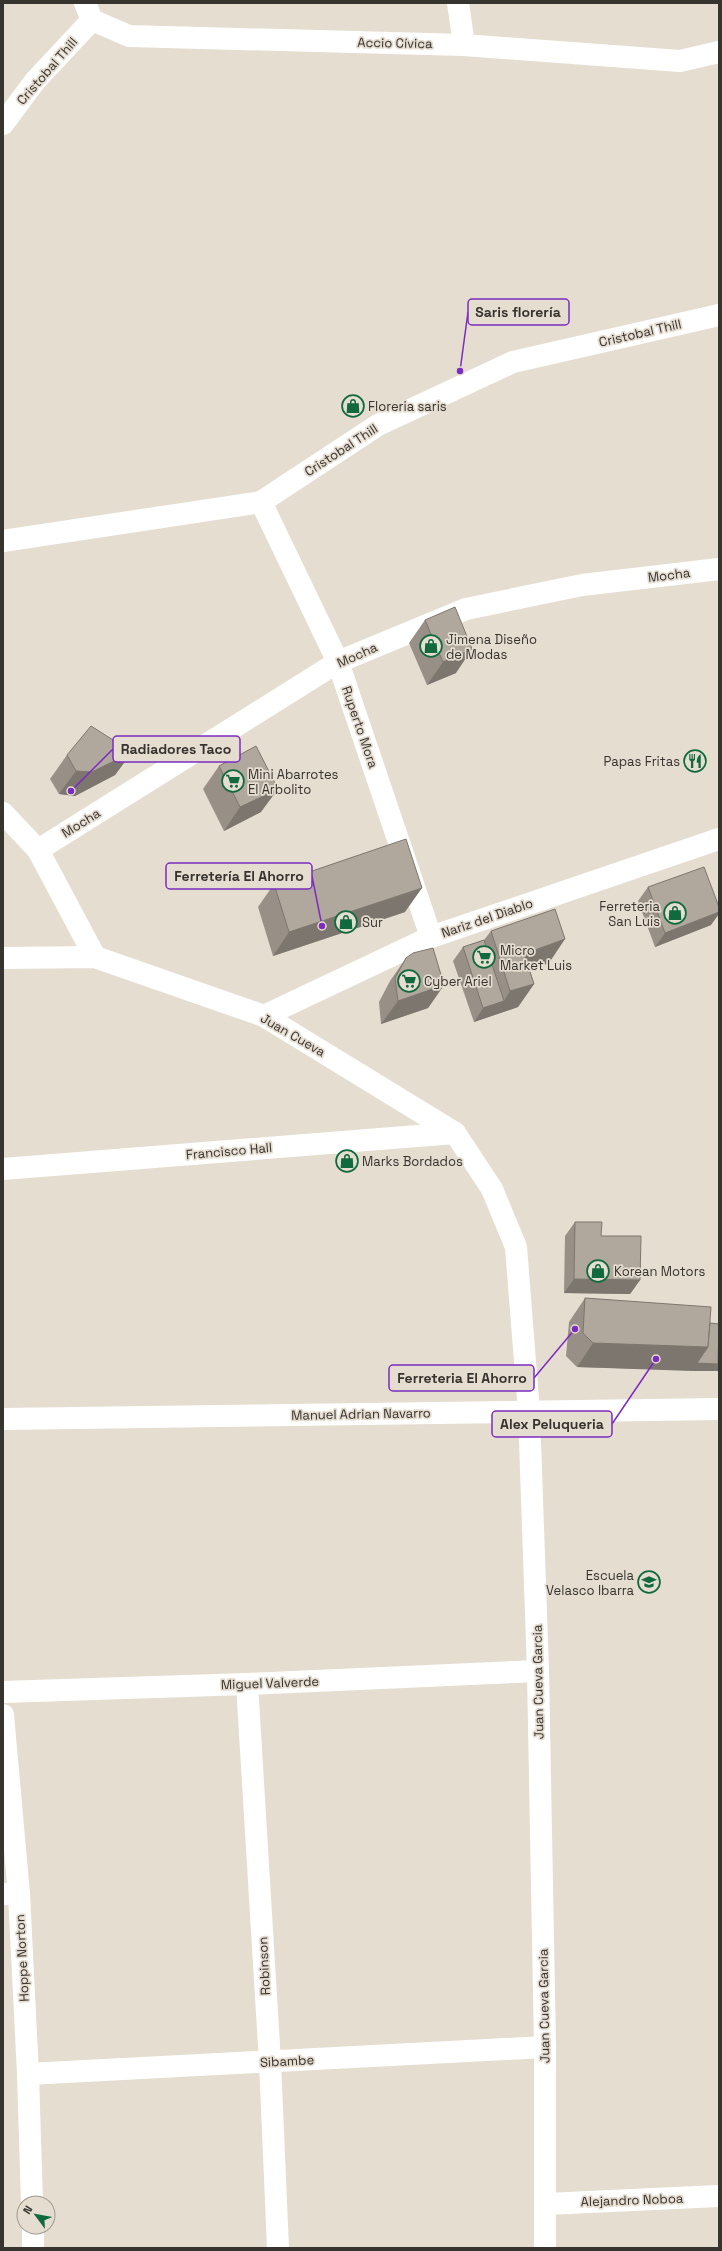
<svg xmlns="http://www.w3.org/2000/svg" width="722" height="2251" viewBox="0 0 722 2251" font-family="'Space Grotesk',sans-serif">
<rect width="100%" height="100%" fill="#e6ddd1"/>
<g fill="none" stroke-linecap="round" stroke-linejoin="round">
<g stroke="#fff" stroke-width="22">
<path d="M85,3L92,20L129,36L464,45L680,61L719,52"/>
<path d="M458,3L464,45"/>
<path d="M3,124L35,81L92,20"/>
<path d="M261,502L338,662L431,937"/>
<path d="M3,541L261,502L378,425L513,362L719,315"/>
<path d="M38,850L338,662L466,609L582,585L719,569"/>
<path d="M3,1169L455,1133"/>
<path d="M247,1684L270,2062L278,2248"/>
<path d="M3,1692L247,1684L538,1671"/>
<path d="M3,1894H19"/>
<path d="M28,2074L545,2047"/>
<path d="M546,2204L719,2196"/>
</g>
<g stroke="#fff" stroke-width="22">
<path d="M3,813L38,850L95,957"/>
<path d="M3,958L95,957L264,1016L455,1133L492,1189L516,1247L529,1412L538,1671L545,2047V2248"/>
<path d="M264,1016L431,937L719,839"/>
<path d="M3,1419L719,1409"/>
<path d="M3,1715L19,1894L28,2074L32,2203"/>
<path d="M33,2227V2248"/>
</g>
</g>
<g fill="#989087">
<path d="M425,620L456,673L427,685L409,643Z"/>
<path d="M132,752L115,775L75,796L59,794L50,779L67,755Z"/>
<path d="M219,766L261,812L224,831L203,789Z"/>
<path d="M274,884L405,912L273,956L258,907Z"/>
<path d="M648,887L711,925L655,947L638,901Z"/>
<path d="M491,931L549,963L530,970L534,984L518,1007L474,1022L453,961L463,947L484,940Z"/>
<path d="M406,958L444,985L428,1008L381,1024L379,1002L390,981Z"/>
<path d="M575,1222L601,1236L640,1280L630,1294L564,1293L565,1236Z"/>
<path d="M585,1298L710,1323L719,1324V1371L577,1367L566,1356L569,1322Z"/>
</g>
<g fill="#7c766e">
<path d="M472,649L456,673L427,685L443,662Z"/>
<path d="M132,752L115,775L75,796L59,794L76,771Z"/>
<path d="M278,789L261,812L224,831L240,807Z"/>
<path d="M422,888L405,912L273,956L289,932Z"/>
<path d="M719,912V914L711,925L655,947L665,933Z"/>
<path d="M565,939L549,963L508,977L524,954Z"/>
<path d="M534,984L518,1007L474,1022L483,1008L504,1001L510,991Z"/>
<path d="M444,985L428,1008L381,1024L398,1001Z"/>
<path d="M574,1279L640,1280L630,1294L564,1293Z"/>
<path d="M593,1343L708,1347L692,1371L577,1367Z"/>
<path d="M697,1363L718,1364L713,1371H692Z"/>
<path d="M719,1363V1371H713Z"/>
</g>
<g fill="#b1a89d" stroke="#7c766e">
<path d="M455,607L472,649L443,662L425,620Z"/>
<path d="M91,726L132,752L92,772L76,771L67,755Z"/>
<path d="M256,746L278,789L240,807L219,766Z"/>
<path d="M406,839L422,888L289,932L274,884Z"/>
<path d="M704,867L719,907V912L665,933L648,887Z"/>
<path d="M555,909L565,939L524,954L534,984L510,991L491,931Z"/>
<path d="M484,940L504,1001L483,1008L463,947Z"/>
<path d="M433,948L444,985L398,1001L395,978L406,958L413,953Z"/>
<path d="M575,1222H602L601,1236H641L640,1280L574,1279Z"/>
<path d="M585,1298L711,1307L708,1347L593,1343L583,1333Z"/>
<path d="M710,1323L719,1324L718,1364L697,1363L708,1347Z"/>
</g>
<defs>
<g id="shop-ring" transform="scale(1.15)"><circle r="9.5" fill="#e6ddd1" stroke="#106a3d" stroke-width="1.5"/><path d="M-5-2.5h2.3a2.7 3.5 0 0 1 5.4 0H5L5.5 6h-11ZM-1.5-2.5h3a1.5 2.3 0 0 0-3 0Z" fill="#106a3d"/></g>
<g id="restaurant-ring" transform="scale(1.15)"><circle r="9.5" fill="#e6ddd1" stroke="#106a3d" stroke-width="1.5"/><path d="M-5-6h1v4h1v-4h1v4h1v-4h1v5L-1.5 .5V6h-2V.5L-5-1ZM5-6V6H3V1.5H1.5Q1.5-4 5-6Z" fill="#106a3d"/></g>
<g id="supermarket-ring" transform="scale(1.15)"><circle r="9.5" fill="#e6ddd1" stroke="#106a3d" stroke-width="1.5"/><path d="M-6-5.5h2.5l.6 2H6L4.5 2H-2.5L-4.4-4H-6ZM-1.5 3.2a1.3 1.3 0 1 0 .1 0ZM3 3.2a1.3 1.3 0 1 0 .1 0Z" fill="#106a3d"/></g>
<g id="school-ring" transform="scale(1.15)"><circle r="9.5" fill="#e6ddd1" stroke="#106a3d" stroke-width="1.5"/><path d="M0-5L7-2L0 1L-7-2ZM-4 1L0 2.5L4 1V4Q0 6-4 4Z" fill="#106a3d"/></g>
</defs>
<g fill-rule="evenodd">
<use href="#shop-ring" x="353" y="406"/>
<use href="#shop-ring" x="431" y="646"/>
<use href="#restaurant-ring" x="695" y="761"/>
<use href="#supermarket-ring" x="233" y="781"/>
<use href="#shop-ring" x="675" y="913"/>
<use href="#shop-ring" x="346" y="922"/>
<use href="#supermarket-ring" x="484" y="957"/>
<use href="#supermarket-ring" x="409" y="981"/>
<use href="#shop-ring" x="347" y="1161"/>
<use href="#shop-ring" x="598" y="1271"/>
<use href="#school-ring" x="649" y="1582"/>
</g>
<g text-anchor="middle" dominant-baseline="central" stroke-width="3.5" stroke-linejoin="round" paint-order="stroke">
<g font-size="13" fill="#37332f" stroke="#e6ddd1">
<text transform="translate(395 43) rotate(1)">Accio Cívica</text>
<text transform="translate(47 71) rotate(-49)">Cristobal Thill</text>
<text transform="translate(640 333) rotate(-13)">Cristobal Thill</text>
<text transform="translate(341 450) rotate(-33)">Cristobal Thill</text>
<text transform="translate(669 575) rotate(-7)">Mocha</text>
<text transform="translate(357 655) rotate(-24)">Mocha</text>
<text transform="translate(360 727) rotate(71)">Ruperto Mora</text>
<text transform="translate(81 823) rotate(-32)">Mocha</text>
<text transform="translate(487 918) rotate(-19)">Nariz del Diablo</text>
<text transform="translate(293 1035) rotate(30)">Juan Cueva</text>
<text transform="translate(229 1151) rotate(-5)">Francisco Hall</text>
<text transform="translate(361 1414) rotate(-1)">Manuel Adrian Navarro</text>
<text transform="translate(538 1682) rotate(-91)">Juan Cueva Garcia</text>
<text transform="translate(270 1683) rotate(-2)">Miguel Valverde</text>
<text transform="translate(22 1958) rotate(-93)">Hoppe Norton</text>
<text transform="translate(264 1966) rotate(-93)">Robinson</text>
<text transform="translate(544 2006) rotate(-91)">Juan Cueva Garcia</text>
<text transform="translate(287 2061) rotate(-3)">Sibambe</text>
<text transform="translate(632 2200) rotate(-2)">Alejandro Noboa</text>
</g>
<g font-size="13" fill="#37332f" stroke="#e6ddd1" text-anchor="start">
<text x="368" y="406">Floreria saris</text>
<text x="446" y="639">Jimena Diseño<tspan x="446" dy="15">de Modas</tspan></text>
<text x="680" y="761" text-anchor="end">Papas Fritas</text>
<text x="248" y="774">Mini Abarrotes<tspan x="248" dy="15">El Arbolito</tspan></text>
<text x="660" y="906" text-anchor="end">Ferreteria<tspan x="660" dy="15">San Luis</tspan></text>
<text x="362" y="922">Sur</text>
<text x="500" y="950">Micro<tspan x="500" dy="15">Market Luis</tspan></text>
<text x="424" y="981">Cyber Ariel</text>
<text x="362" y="1161">Marks Bordados</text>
<text x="614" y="1271">Korean Motors</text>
<text x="634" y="1575" text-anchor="end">Escuela<tspan x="634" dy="15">Velasco Ibarra</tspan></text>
</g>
</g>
<path fill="none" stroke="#7b2cbf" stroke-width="1.5" d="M460 371L468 312M71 791L113 749M322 926L312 876M575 1329L534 1378M656 1359L612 1424"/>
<g fill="#7b2cbf" stroke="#e6ddd1" stroke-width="1.5">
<circle cx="460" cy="371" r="4"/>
<circle cx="71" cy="791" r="4"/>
<circle cx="322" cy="926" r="4"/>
<circle cx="575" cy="1329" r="4"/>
<circle cx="656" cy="1359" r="4"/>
</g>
<g fill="#e6ddd1" stroke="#7b2cbf" stroke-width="1.5">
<rect x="468" y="299" width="101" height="26" rx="4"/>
<rect x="113" y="736" width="127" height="26" rx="4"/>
<rect x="166" y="863" width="146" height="26" rx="4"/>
<rect x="389" y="1365" width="145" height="26" rx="4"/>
<rect x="492" y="1411" width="120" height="26" rx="4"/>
</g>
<g font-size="14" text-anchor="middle" font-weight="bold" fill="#37332f">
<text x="518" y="317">Saris florería</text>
<text x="176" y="754">Radiadores Taco</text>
<text x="239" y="881">Ferretería El Ahorro</text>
<text x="462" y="1383">Ferreteria El Ahorro</text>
<text x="552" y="1429">Alex Peluqueria</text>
</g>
<rect width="722" height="2251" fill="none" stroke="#37332f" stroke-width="8"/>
<g transform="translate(36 2215) rotate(302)"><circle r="19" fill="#e6ddd1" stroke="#a09990"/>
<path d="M0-3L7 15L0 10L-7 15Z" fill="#106a3d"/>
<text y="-6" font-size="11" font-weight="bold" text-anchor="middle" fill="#37332f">N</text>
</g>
</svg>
